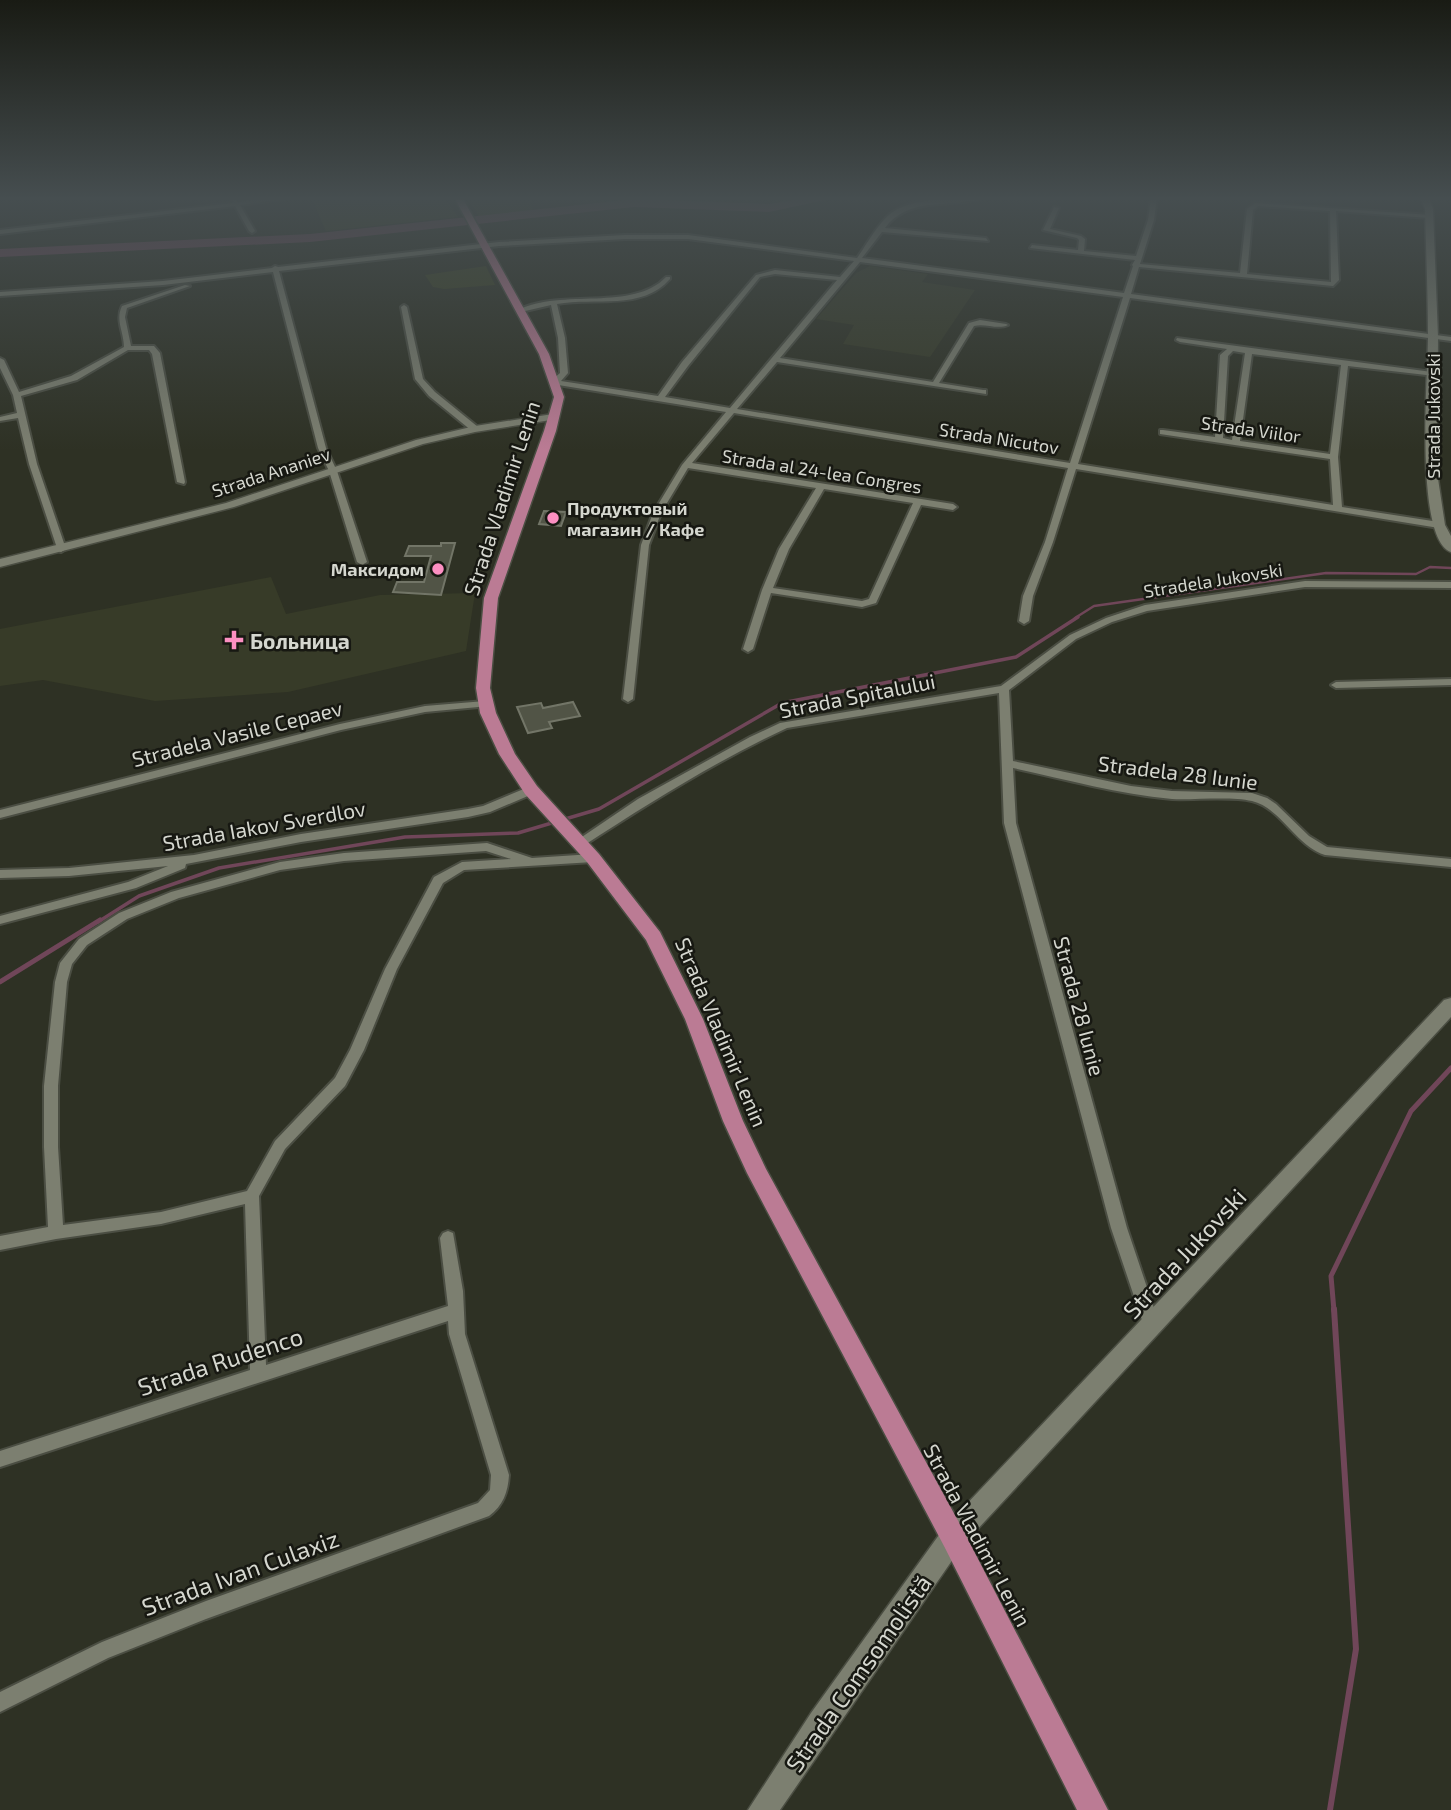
<svg xmlns="http://www.w3.org/2000/svg" width="1451" height="1810" viewBox="0 0 1451 1810" font-family="'Exo 2',sans-serif">
<rect width="100%" height="100%" fill="#2e3124"/>
<g fill="#373b28">
<path d="M870,266L928,274L922,282L975,290L930,357L843,344L854,325L816,319L856,273Z"/>
<path d="M271,577L286,614L380,595L475,593L466,651L288,692L155,701L43,680L0,686V629Z"/>
</g>
<g fill="#3b4123">
<path d="M311,197H444L458,217L326,231Z"/>
<path d="M468,197H528L533,210L479,217Z"/>
<path d="M486,266L495,285L444,289L433,287L425,275Z"/>
</g>
<g fill="none" stroke-linecap="round" stroke-linejoin="round">
<path stroke="#704659" stroke-width="2.5" d="M1075,618L1094,606L1326,573L1416,574L1430,567L1451,568"/>
<path stroke="#704659" stroke-width="3.5" d="M98,922L139,896L219,868L405,837L518,833L599,809L782,703L1016,657L1078,617"/>
<g stroke="#704659" stroke-width="5">
<path d="M0,982L100,920"/>
<path d="M1334,1311L1331,1276L1411,1111L1451,1068"/>
</g>
<path stroke="#704659" stroke-width="6" d="M1330,1810L1356,1649L1334,1309"/>
<path fill="#704659" fill-rule="evenodd" d="M811,197H839L769,212L634,207L310,242L0,257V249L310,234L634,199L769,204Z"/>
</g>
<g fill="#515446" stroke="#727567" stroke-width="2">
<path d="M544,511L566,512L561,526L539,524Z"/>
<path d="M441,543H455L441,595L393,592L397,582H424L431,556H405L409,546H441Z"/>
<path d="M573,702L580,716L549,722L552,728L528,733L517,707L541,703L543,708Z"/>
</g>
<g fill="none" stroke-linecap="round" stroke-linejoin="round">
<g stroke="#4b4e43" stroke-width="4">
<g id="minor">
<path d="M231,197H235L238,202L277,197H297L240,205L255,231L252,233L249,231L235,206L0,234V230L233,203Z"/>
<path d="M964,197H987C952,209 909,195 885,228L986,238L988,241L882,232L862,258L1124,293L1133,266L1132,265L1135,260L1030,248L1032,245L1078,250L1079,240L1077,238L1043,230L1054,207L1059,208L1050,229L1081,236L1085,239L1084,251L1136,256L1148,220L1151,197H1157L1154,220L1140,264L1240,273L1247,209L1255,203L1431,215L1429,218L1336,211L1339,280L1333,286L1139,267L1131,294L1451,337V341L1130,298L1078,464L1333,505L1330,459L1160,434V430H1163L1215,437L1220,355L1227,349L1180,342L1176,340L1177,338L1432,372H1435V376L1348,366L1338,457L1342,507L1439,522L1443,525L1439,528L1076,469L1053,542L1033,596L1029,621L1024,624L1019,621L1023,596L1045,542L1068,468L734,413L692,463L953,504L957,507L953,510L921,505L876,603L862,607L771,593L753,649L748,652L743,649L762,590L779,549L816,488L688,468L661,513L649,545L633,699L628,702L623,699L641,545L653,513L682,465L726,412L552,384V380L560,373L558,338L551,305L521,312L518,310C562,288 633,312 666,277H670V279C642,311 595,297 557,304L565,338L568,373L561,381L658,396L682,362L756,275L775,270L840,277L854,261L688,239H625L499,246L279,271L326,448L337,471L367,562L362,565L357,562L329,471L318,448L273,272L163,285L0,296V292L163,281L272,268L275,266L278,267L499,242L625,235H688L857,258C867,244 877,225 890,214C910,199 941,200 964,197ZM1258,206L1330,211L1331,282L1247,274L1253,210ZM860,262L1123,297L1070,463L737,409L777,362L986,394V390H983L939,383L974,326C985,323 998,330 1008,325L1006,324L980,320L969,323L933,382L780,358ZM775,274L837,280L730,408L665,397L688,366L760,277ZM1233,351L1245,353L1232,440L1223,438L1228,356ZM1252,354L1341,365L1330,454L1240,441ZM824,489L913,503L869,599L862,601L773,588L789,549Z"/>
<path d="M185,285L190,286L127,308L125,317L131,346H154L160,353L185,482L184,484L177,482L152,354L149,350H128L77,380L21,396L37,464L66,549L61,552L58,551L29,464L18,418L0,421V417L17,413L13,395L0,368V358L4,360L19,392L71,376L124,347C124,332 115,320 122,306Z"/>
<path d="M404,305L407,307L423,379L435,392L478,427V431H472L429,396L415,379L401,307Z"/>
<path d="M1305,581L1451,582V588L1305,587L1147,611L1112,622L1076,639L1009,690L1013,761L1131,786L1172,791L1252,793L1267,798L1276,804L1309,836L1327,847L1451,859V867L1325,855C1295,845 1281,808 1252,801C1231,796 1195,800 1172,799C1118,794 1065,779 1013,768L1016,823L1127,1228L1160,1326L1158,1331L1152,1333L1146,1331L1144,1326L1111,1228L1004,823L999,693L787,728C716,761 649,803 583,846L579,847L573,843L638,799L750,737L780,723L1001,686L1070,635L1106,618L1145,605Z"/>
<path d="M1451,679V685L1336,688L1331,685L1336,682Z"/>
<path d="M485,701L490,704L489,706L425,712L341,730L0,818V810L340,724L425,706Z"/>
<path d="M531,786L535,787L537,790L535,793L490,812L468,817L301,842L186,864L185,868L136,888L0,924V916L128,882L168,866L69,876L0,878V870L69,868L194,855L301,834L468,809L483,806Z"/>
<path d="M487,843L532,858L593,854L599,858L593,862L464,870L443,883L397,969L364,1050L345,1086L285,1149L259,1196L266,1365L448,1306L440,1238L443,1233L448,1231L453,1233L463,1291L465,1334L509,1475C508,1492 503,1506 489,1516L206,1619L108,1658L0,1712V1692L102,1642L206,1601L478,1503L490,1490L491,1475L449,1334L448,1321L0,1467V1451L250,1370L245,1204L161,1224L56,1239L0,1250V1236L48,1227L44,1147V1086L55,982L60,963L79,939L119,913L171,892L280,862L344,853ZM486,851L511,859L462,862L434,877L385,969L350,1050L335,1078L275,1141L247,1191L161,1212L63,1225L58,1147V1086L67,982L72,964L87,945L127,919L179,898L280,870L344,861Z"/>
</g>
</g>
<g stroke="#4b4e43" stroke-width="3">
<path id="tertiary" d="M553,414L558,417L557,419L475,432L423,444L234,507L0,567V559L226,503L416,440L475,426Z"/>
</g>
<g stroke="#4b4e43" stroke-width="3">
<g id="secondary">
<path d="M1420,197H1428L1433,209L1438,337L1437,472L1445,525L1451,536V552C1414,539 1428,374 1428,338C1428,295 1426,252 1425,209Z"/>
<path d="M1451,998V1017L962,1546L780,1810H748L811,1713L944,1528L1444,1000Z"/>
</g>
</g>
<g stroke="#4b4e43" stroke-width="3">
<path id="primary" d="M454,197H462L549,354L564,397L556,431L498,598L490,688L496,713L515,754L537,786L599,854L660,932L703,1019L743,1121L766,1169L962,1528L1108,1810H1077L944,1546L747,1173L723,1121L685,1019L646,940L587,862L525,794L499,754L480,713L476,688L484,598L544,431L554,397L539,354Z"/>
</g>
<use href="#minor" fill="#7c7f70" fill-rule="evenodd"/>
<use href="#tertiary" fill="#7c7f70" fill-rule="evenodd"/>
<use href="#secondary" fill="#7c7f70" fill-rule="evenodd"/>
<use href="#primary" fill="#bb7b94" fill-rule="evenodd"/>
</g>
<linearGradient id="sky" x2="0" y2="1"><stop stop-color="#191b14"/><stop offset="0.44" stop-color="#464e50"/><stop offset="1" stop-color="#464e50" stop-opacity="0"/></linearGradient>
<rect width="1451" height="451" fill="url(#sky)"/>
<g fill="#fc8fc2" stroke="#171812" stroke-width="2.5">
<circle cx="553" cy="518" r="7"/>
<circle cx="438" cy="569" r="7"/>
<path d="M230.5 629.5h7v7h7v7h-7v7h-7v-7h-7v-7h7z"/>
</g>
<g text-anchor="middle" dominant-baseline="central" stroke-width="5" stroke-linejoin="round" paint-order="stroke">
<g font-size="18" fill="#d5d7cf" stroke="#171812">
<text transform="translate(1433 416) rotate(-90)">Strada Jukovski</text>
<text transform="translate(1251 429) rotate(8)">Strada Viilor</text>
<text transform="translate(999 438) rotate(9)">Strada Nicutov</text>
<text transform="translate(822 471) rotate(9)">Strada al 24-lea Congres</text>
<text transform="translate(271 472) rotate(-18)">Strada Ananiev</text>
<text transform="translate(1213 580) rotate(-9)">Stradela Jukovski</text>
</g>
<g font-size="18" font-weight="bold" fill="#d5d7cf" stroke="#171812" text-anchor="start">
<text x="567" y="508">Продуктовый<tspan x="567" dy="21">магазин / Кафе</tspan></text>
<text x="424" y="569" text-anchor="end">Максидом</text>
</g>
<g font-size="21" fill="#d5d7cf" stroke="#171812">
<text transform="translate(501 498) rotate(-72)">Strada Vladimir Lenin</text>
<text transform="translate(857 695) rotate(-11)">Strada Spitalului</text>
<text transform="translate(237 733) rotate(-14)">Stradela Vasile Cepaev</text>
<text transform="translate(1178 772) rotate(7)">Stradela 28 Iunie</text>
<text transform="translate(264 825) rotate(-10)">Strada Iakov Sverdlov</text>
<text transform="translate(1080 1006) rotate(75)">Strada 28 Iunie</text>
<text transform="translate(722 1032) rotate(67)">Strada Vladimir Lenin</text>
<text transform="translate(978 1535) rotate(62)">Strada Vladimir Lenin</text>
</g>
<g font-size="21" font-weight="bold" fill="#d5d7cf" stroke="#171812" text-anchor="start">
<text x="250" y="640">Больница</text>
</g>
<g font-size="24" fill="#d5d7cf" stroke="#171812">
<text transform="translate(1184 1253) rotate(-47)">Strada Jukovski</text>
<text transform="translate(220 1361) rotate(-18)">Strada Rudenco</text>
<text transform="translate(240 1572) rotate(-20)">Strada Ivan Culaxiz</text>
<text transform="translate(858 1673) rotate(-55)">Strada Comsomolistă</text>
</g>
</g>
</svg>
